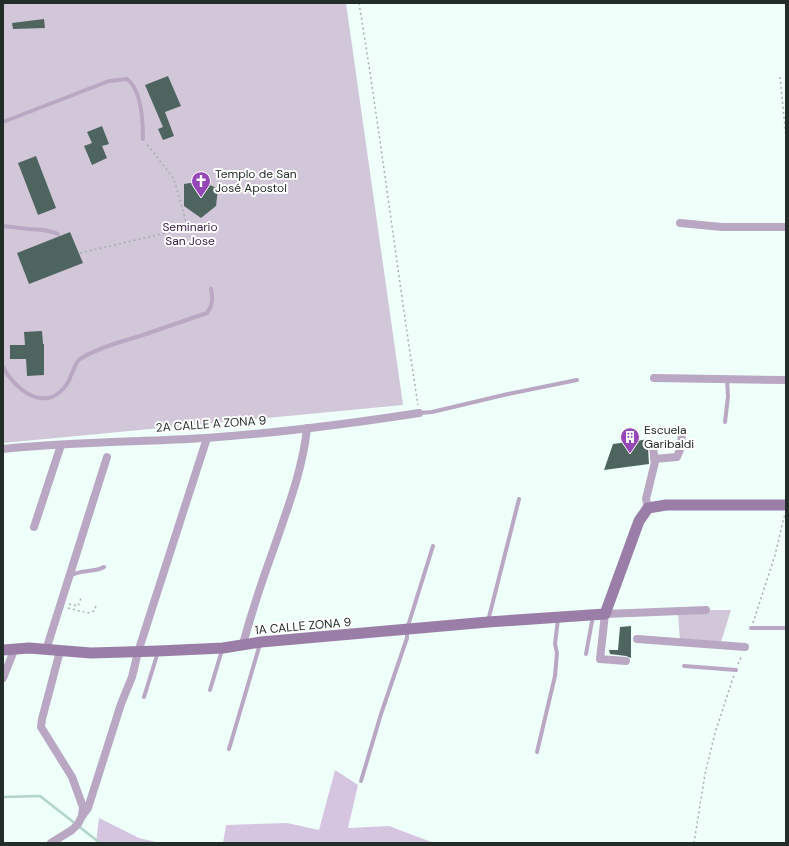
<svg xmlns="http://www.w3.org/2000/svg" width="789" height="846" viewBox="0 0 789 846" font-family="'DM Sans',sans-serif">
<rect width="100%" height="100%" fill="#effffa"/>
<g fill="#d2c6d9">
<path d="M3,3H346L403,405L3,443Z"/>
<path d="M706,610H731L720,645L680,642L678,612Z"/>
</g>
<g fill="#d6c5e0">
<path d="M335,770L358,785L348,828L389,826L434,843H223L226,825L287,823L319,830Z"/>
<path d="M99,818L139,838L160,843H96Z"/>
</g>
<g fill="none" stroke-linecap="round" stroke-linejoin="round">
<path stroke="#b1d5cb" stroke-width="2.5" d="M3,797L40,796L100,843"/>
</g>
<g fill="#4e655f">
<path d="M44,19L45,28L13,29L12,23Z"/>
<path d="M168,76L181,106L165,112L174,136L163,140L158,129L163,127L145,85Z"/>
<path d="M102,126L109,144L102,146L107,158L92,165L84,146L92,143L87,132Z"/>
<path d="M36,156L56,208L38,215L18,163Z"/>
<path d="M202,181L218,189L216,206L201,218L184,206V184Z"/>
<path d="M70,232L83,263L29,284L17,253Z"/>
<path d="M42,331L43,344H44V375L27,376L26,359H10V345H25L24,332Z"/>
<path d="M650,439V443L648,448L649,464L604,470L613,444Z"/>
<path d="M631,626V658L626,656L610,654L609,650H618L620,627Z"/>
</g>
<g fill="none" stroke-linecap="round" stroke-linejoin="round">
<g stroke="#a3b1ac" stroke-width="1.5" stroke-dasharray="2 3" stroke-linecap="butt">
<path d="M359,3C381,137 397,271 418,405"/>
<path d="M780,77L786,137"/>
<path d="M80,253L183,229L186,226V222L174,179L146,143"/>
<path d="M69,604L78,606L81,598"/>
<path d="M68,608L88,613L94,611L96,606"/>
<path d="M753,623L775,555L785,513"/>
<path d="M738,664L742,655"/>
<path d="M694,843L705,774L715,733L734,675"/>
</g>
<g stroke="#baa7c4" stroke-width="4">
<path d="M3,122L109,81L127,79C142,90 143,121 143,139"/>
<path d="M3,226C12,227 20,228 29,229C40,230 48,229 58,234"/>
<path d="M3,367C11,382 29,401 48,398C59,396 68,385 71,375C74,370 75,363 80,359C95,349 119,342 137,337C160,329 183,321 207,313C213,305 213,298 211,289"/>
<path d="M419,413L432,412L508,394L577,380"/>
<path d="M725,422L728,397L727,379"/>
<path d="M70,576C81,569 94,573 104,567"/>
<path d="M488,621L519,499"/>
<path d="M751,628H786"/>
<path d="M586,654L593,616"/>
<path d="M684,666L736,670"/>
<path d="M210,690L222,650"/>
<path d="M144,697L158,652"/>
<path d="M229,749L260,644"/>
<path d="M537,752L555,676L557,653L555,644L558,619"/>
<path d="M361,781L381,714L407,638V629L433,546"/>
</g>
<g stroke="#baa7c4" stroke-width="8">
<path d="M680,223L722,227H786"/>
<path d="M654,378L786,380"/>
<path d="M3,449C70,442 138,442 206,438C277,433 348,424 419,413"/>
<path d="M654,459L677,457L681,447L682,431"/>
<path d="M648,508L646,499L655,462L653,448"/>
<path d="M34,527L61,445"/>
<path d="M637,639L745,647"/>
<path d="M243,644C252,611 263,578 275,545C288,507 303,468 307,428"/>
<path d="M46,650L107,457"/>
<path d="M626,661L600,659L605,614L706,610"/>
<path d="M3,678L15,648"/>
<path d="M82,816L88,808L121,704L132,677L138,652L207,438"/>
<path d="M51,843L72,830L78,824L82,816L83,807L72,777L41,727L42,719L60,651"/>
</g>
<path stroke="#9a7ea8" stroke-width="11" d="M3,650L29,648L91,653L158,651L223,648L261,642L488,622L605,614L639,521L648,508L666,505H786"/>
</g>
<defs>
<g id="church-pin" transform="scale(1)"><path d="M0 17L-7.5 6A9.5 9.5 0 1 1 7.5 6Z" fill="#9547b8" stroke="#fff"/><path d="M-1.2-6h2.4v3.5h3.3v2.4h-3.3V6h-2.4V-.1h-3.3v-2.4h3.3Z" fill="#fff"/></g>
<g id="building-pin" transform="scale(1)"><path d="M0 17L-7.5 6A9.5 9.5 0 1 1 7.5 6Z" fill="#9547b8" stroke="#fff"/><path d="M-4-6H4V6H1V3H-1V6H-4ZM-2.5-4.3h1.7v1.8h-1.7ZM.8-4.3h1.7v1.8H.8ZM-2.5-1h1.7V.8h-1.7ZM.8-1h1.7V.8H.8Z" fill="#fff"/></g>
</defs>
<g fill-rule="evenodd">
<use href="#church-pin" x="201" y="181"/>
<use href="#building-pin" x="630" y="437"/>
</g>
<g text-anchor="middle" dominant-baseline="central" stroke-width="4" stroke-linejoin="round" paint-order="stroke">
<g font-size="12" fill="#222c29" stroke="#fff" text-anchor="start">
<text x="215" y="174">Templo de San<tspan x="215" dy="14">José Apostol</tspan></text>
<text x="644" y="430">Escuela<tspan x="644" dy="14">Garibaldi</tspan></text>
</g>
<g font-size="12" fill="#392145" stroke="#fff">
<text x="190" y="227">Seminario<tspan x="190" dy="14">San Jose</tspan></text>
</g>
<g font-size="12" fill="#222c29" stroke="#fff">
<text transform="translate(211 424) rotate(-4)">2A CALLE A ZONA 9</text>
<text transform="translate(303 626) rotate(-5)">1A CALLE ZONA 9</text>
</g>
</g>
<rect width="789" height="846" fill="none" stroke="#222c29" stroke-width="8"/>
</svg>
